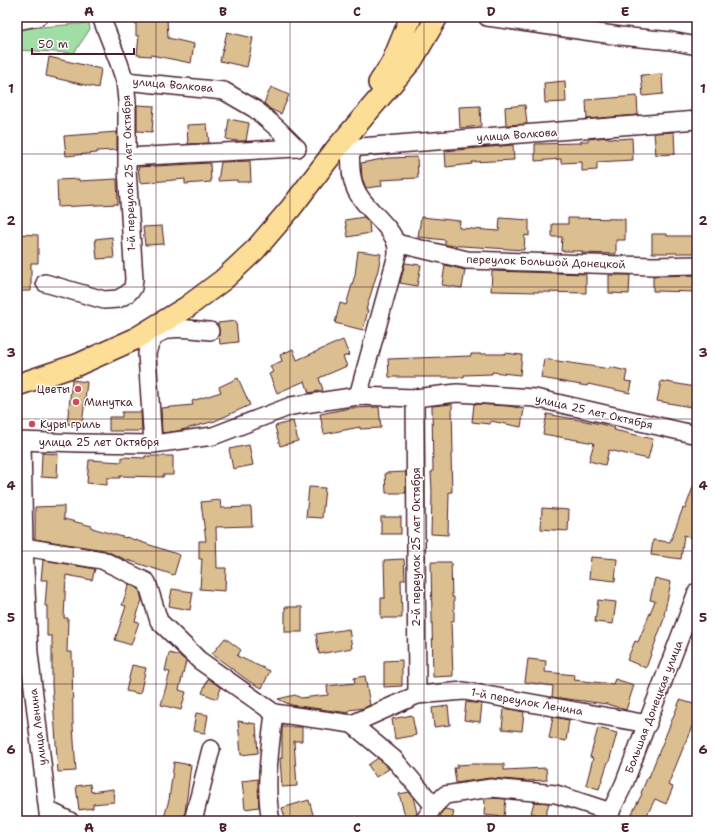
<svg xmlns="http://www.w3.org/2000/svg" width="714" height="838" viewBox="0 0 714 838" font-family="'Shantell Sans',sans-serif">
<rect width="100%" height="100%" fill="#fff"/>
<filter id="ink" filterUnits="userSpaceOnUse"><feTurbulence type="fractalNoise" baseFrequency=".025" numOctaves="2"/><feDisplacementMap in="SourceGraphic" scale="8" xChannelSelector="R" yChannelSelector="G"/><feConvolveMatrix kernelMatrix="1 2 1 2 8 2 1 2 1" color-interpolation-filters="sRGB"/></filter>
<g filter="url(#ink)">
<path fill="#a0dea5" stroke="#757e68" d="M89,23L90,29L74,53L17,50V29Z"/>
<g fill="#dbbf90" stroke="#4a1f2b">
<path d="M136,19H167L168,38L194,44L191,63L151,55V56L137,55L139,36H136Z"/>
<path d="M227,32L253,38L247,67L220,61Z"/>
<path d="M49,57L101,69L98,88L46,76Z"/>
<path d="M662,74L663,94L643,96L641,75Z"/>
<path d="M565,81L566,102L545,103L544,83Z"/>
<path d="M271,87L289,95L281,114L270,109L264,103Z"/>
<path d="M637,96L638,115L587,119L586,100Z"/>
<path d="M137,105L154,106L152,132L137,131Z"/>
<path d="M525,105L527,124L506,125L505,107Z"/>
<path d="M480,106L481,126L460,128L459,107Z"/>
<path d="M229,119L249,123L246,141H236L226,139Z"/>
<path d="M207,124L209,143L188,144L187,125Z"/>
<path d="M117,132V150L97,151V153L66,156L64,136Z"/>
<path d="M674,132L675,154L656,155L654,133Z"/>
<path d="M608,137V138L618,139L632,138L633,160L597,162V170L582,171V162L561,163V159L535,161V144L581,143V141H588V139Z"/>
<path d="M513,145L514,160L472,162V164L446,167L445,151Z"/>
<path d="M417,157L418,178L381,180L382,186L366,188L362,178L361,163L388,158Z"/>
<path d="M250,161L251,182H237V180L218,181L221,162Z"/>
<path d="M210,163L211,182L185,184V179L140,183L138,167Z"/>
<path d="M79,179V181L117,179L118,204L58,207L57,180Z"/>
<path d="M364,217L369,222L370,233L348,237L345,220Z"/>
<path d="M421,217L460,221L459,228L499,231L500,218L529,220V236L525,235L524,250L447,245L445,244V240L418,237Z"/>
<path d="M568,218L625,219V240H616V254L582,253V251H561L562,237H552V224H568Z"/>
<path d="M162,226L164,244L145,245L143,227Z"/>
<path d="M17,234L38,235V263H31V291H17Z"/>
<path d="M652,234H667V236H697V253H652Z"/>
<path d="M112,237L114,258L97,259L95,239Z"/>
<path d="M358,251L381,254L378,270L366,310H368L363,330L335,323L340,303L346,305L355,275Z"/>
<path d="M405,263L421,265L417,286L400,283Z"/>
<path d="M445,265L465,270L462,288L442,285Z"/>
<path d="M492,271L586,274V293L491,291Z"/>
<path d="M609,275H630L629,294L609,293Z"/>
<path d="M697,275V292L653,291V276Z"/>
<path d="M236,321L238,342L220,344L218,323Z"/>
<path d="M343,340L349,355L343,357L347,366L319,378L323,390L309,393L305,381L277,393L269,374L273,372L270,366L282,361L280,355L293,349L297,360Z"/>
<path d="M505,353L522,355L520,375L492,372V374L464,375V377H389L388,359L471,356V354H505Z"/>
<path d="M544,359L610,369V367L627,371L625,381L632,382L630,393L588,384L587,386L541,378Z"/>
<path d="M238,378L250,405L215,421L178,431L162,433L161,408L193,405L192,401L221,392L219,387Z"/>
<path d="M72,380L87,382L82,425L67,424Z"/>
<path d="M661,381L695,387L691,407L657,401Z"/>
<path d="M452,404L453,454H451L452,492H449L448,535L431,534L432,492L431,472H433L432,406Z"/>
<path d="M474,404L509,406L524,409L521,427L491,421L490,424L472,422Z"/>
<path d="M379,407L381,428L360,429V427L324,434L320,414L350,408Z"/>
<path d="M122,412H141L142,431H109V417H122Z"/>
<path d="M547,414L601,424L615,428L614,430L653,439L648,459L609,450L605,465L589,461L594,443L543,434Z"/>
<path d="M293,421L298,441L280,446L275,426Z"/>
<path d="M249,445L253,465L233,469L229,449Z"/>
<path d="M42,453L58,454L57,478L41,477Z"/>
<path d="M145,456H173V475H163V477L120,476V478H107V485L87,483L89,460L122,462V457L145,458Z"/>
<path d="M406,472V493H386L385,473Z"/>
<path d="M696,479H697V532L694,539L684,535L681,559L651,555L653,540L670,542L683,508L685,509Z"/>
<path d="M309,487L325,488L322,518L306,517Z"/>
<path d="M220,500L221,508L251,507L252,526L216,527L217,568H226L225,591L200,589L202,559H199V541H206L201,502Z"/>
<path d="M64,506V519L92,526V528L126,538V537L180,555L174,575L124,559L104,550L35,539V507Z"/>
<path d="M542,508L569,510L568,531L541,529Z"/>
<rect x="381" y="517" width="20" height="17"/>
<path d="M591,557L617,559L615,581L589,578Z"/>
<path d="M404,559L405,580H401L402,618H381V598H385L384,560Z"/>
<path d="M43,560L95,569L92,580L66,575L64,618H68L67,652H72L73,726L76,771L58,772L52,684V636H47V606H45L47,580H41Z"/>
<path d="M431,562H451L452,597H454V621H451L453,676L433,677Z"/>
<path d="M655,578L671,582L664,615L665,616L646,668L627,660L635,641L638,642L655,601L650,600Z"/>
<path d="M129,584L139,589L142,600L135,621L139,622L131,645L115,640L126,606L122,605Z"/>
<path d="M172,589L193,592L190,610L169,606Z"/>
<path d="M598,600L616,602L613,624L595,622Z"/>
<rect x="285" y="607" width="17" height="25"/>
<path d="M349,629L352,648L319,654L316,634Z"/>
<path d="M225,638L241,650L237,656L270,671L262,688L250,682L212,654Z"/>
<path d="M169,653L180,656L186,661L179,690L186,692L181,710L161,705L170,672L165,671Z"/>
<path d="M528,659L546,661L545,672L575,675L574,680L613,684L615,679L634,685L626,710L607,704L552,697L553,686L525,682Z"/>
<path d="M402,660V686L384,687V661Z"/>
<path d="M132,665L146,668L140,694L126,691Z"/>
<path d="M365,676L370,705L364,708L349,710V713L291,705L278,699L295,695L301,698L328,695L327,686L355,683L354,678Z"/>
<path d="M208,678L221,688L217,699L202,693Z"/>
<path d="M680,700L697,705V714L668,785L673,787L666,804L655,799L644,821H628L642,794L641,793L648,776L649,777Z"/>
<path d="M466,702L482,704L480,722L464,720Z"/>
<path d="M448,706L450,725L434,727L432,708Z"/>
<path d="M504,708L524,712L522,731L502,729Z"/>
<path d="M196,713L208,715L205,733L193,731Z"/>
<path d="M412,715L416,735L395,739L392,719Z"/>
<path d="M553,717L569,720L566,741L549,738Z"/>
<path d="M238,721L256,724L258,753L241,755Z"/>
<path d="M282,727H302V741H294L297,786L282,787L280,758H282Z"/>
<path d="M598,728L617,733L609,762H608L599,789L586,785L593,758L590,757Z"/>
<path d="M378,758L389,769L376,777L368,765Z"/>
<path d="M174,762L191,765L185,813L182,821H163L169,800Z"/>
<path d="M472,764H504V770L546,768L547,780L527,781L490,778L456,783L454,768H457V765Z"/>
<path d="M258,779L259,807L245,809L242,781Z"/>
<path d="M90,784L91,792L113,789L114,802L93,804V808L79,810L76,786Z"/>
<path d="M409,792L413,797L417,813L415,816L406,819L399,794Z"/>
<path d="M491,798L506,799L504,817L484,815L485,799Z"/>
<path d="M309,800L314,818L304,821H286L282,808Z"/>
<path d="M534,802L549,803L545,817L531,813Z"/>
<path d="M445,809L454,811L452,821H440L441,813Z"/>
</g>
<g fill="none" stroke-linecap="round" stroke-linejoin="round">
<g stroke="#4a1f2b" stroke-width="20">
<g id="minor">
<path d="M487,17L620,36L671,41L697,46"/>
<path d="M17,21L38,17"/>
<path d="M125,81L224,91L255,109L277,128L297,148"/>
<path d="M351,147C350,160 350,173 354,185C361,207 389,222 396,243C397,246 397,251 397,255L358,396"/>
<path d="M336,149L697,120"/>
<path d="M128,157L297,148"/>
<path d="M396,243L467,260L653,266L697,265"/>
<path d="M45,283L104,300L118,299L127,294L133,288L134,279L127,169V101L125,81L119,63L101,17"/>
<path d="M415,398L417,695"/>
<path d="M17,441L81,443L153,444L213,436L291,406L358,396L415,398L457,393L535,398L697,435"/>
<path d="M22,442L24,547L29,653L49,821"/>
<path d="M153,444L147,354C153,320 184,329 210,331"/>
<path d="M24,547L102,560L147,582L159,621L199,660L274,713L352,724L417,695L464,691L648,724"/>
<path d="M352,724L394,759L434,806"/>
<path d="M48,810L70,821"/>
<path d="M193,821L211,749"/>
<path d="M271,821C264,786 270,748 274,713"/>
<path d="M424,821L434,806L445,795L491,788L556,794L611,812"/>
<path d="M606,821L624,784L697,592"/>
</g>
</g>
<g stroke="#4a1f2b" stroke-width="24">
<g id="major">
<path d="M379,83L392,63L411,17"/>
<path d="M17,385L77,365L135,339L187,307L223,280L255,250L291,208L336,149L412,60L437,17"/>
</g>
</g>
<use href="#minor" stroke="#fff" stroke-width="17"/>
<use href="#major" stroke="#fdde96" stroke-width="21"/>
</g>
</g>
<path fill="none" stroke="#4a1f2b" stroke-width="1" stroke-opacity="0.55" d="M156,17V821M290,17V821M424,17V821M558,17V821M17,154H697M17,287H697M17,419H697M17,551H697M17,684H697"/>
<g fill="#d1495b" stroke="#fff" stroke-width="1.5">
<circle cx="78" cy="389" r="4"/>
<circle cx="76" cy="402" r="4"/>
<circle cx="32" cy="424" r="4"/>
</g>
<g text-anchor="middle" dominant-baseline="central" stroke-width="3" stroke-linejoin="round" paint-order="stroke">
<g font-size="11" fill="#4a1f2b" stroke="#fff">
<text transform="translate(173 85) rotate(5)">улица Волкова</text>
<text transform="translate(517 135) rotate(-4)">улица Волкова</text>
<text transform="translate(129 173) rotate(-92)">1-й переулок 25 лет Октября</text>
<text transform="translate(546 262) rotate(2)">переулок Большой Донецкой</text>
<text transform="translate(594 412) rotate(13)">улица 25 лет Октября</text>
<text x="99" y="442">улица 25 лет Октября</text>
<text transform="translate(416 547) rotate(-90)">2-й переулок 25 лет Октября</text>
<text transform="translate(527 702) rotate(10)">1-й переулок Ленина</text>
<text transform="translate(654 707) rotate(-69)">Большая Донецкая улица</text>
<text transform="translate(38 727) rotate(-97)">улица Ленина</text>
</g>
<g font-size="11" fill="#4a1f2b" stroke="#fff" text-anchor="start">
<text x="70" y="389" text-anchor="end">Цветы</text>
<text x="84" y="402">Минутка</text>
<text x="40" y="424">Куры гриль</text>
</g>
</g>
<rect width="714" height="838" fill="none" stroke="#fff" stroke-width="44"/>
<path d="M32 48v6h102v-6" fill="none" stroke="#4a1f2b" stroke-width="2"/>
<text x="38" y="48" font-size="12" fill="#4a1f2b" stroke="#ffffff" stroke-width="3" paint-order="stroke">50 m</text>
<rect x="22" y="22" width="670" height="794" fill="none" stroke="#4a1f2b" stroke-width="1.5"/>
<g font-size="13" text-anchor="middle" font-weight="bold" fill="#4a1f2b">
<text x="89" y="16">A</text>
<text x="223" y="16">B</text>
<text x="357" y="16">C</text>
<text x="491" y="16">D</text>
<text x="625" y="16">E</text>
<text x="11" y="93">1</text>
<text x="703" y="93">1</text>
<text x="11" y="225">2</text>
<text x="703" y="225">2</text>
<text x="11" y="357">3</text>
<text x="703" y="357">3</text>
<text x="11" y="490">4</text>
<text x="703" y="490">4</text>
<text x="11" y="622">5</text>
<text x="703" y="622">5</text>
<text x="11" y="754">6</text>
<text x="703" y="754">6</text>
<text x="89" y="832">A</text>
<text x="223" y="832">B</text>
<text x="357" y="832">C</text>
<text x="491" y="832">D</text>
<text x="625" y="832">E</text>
</g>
</svg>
